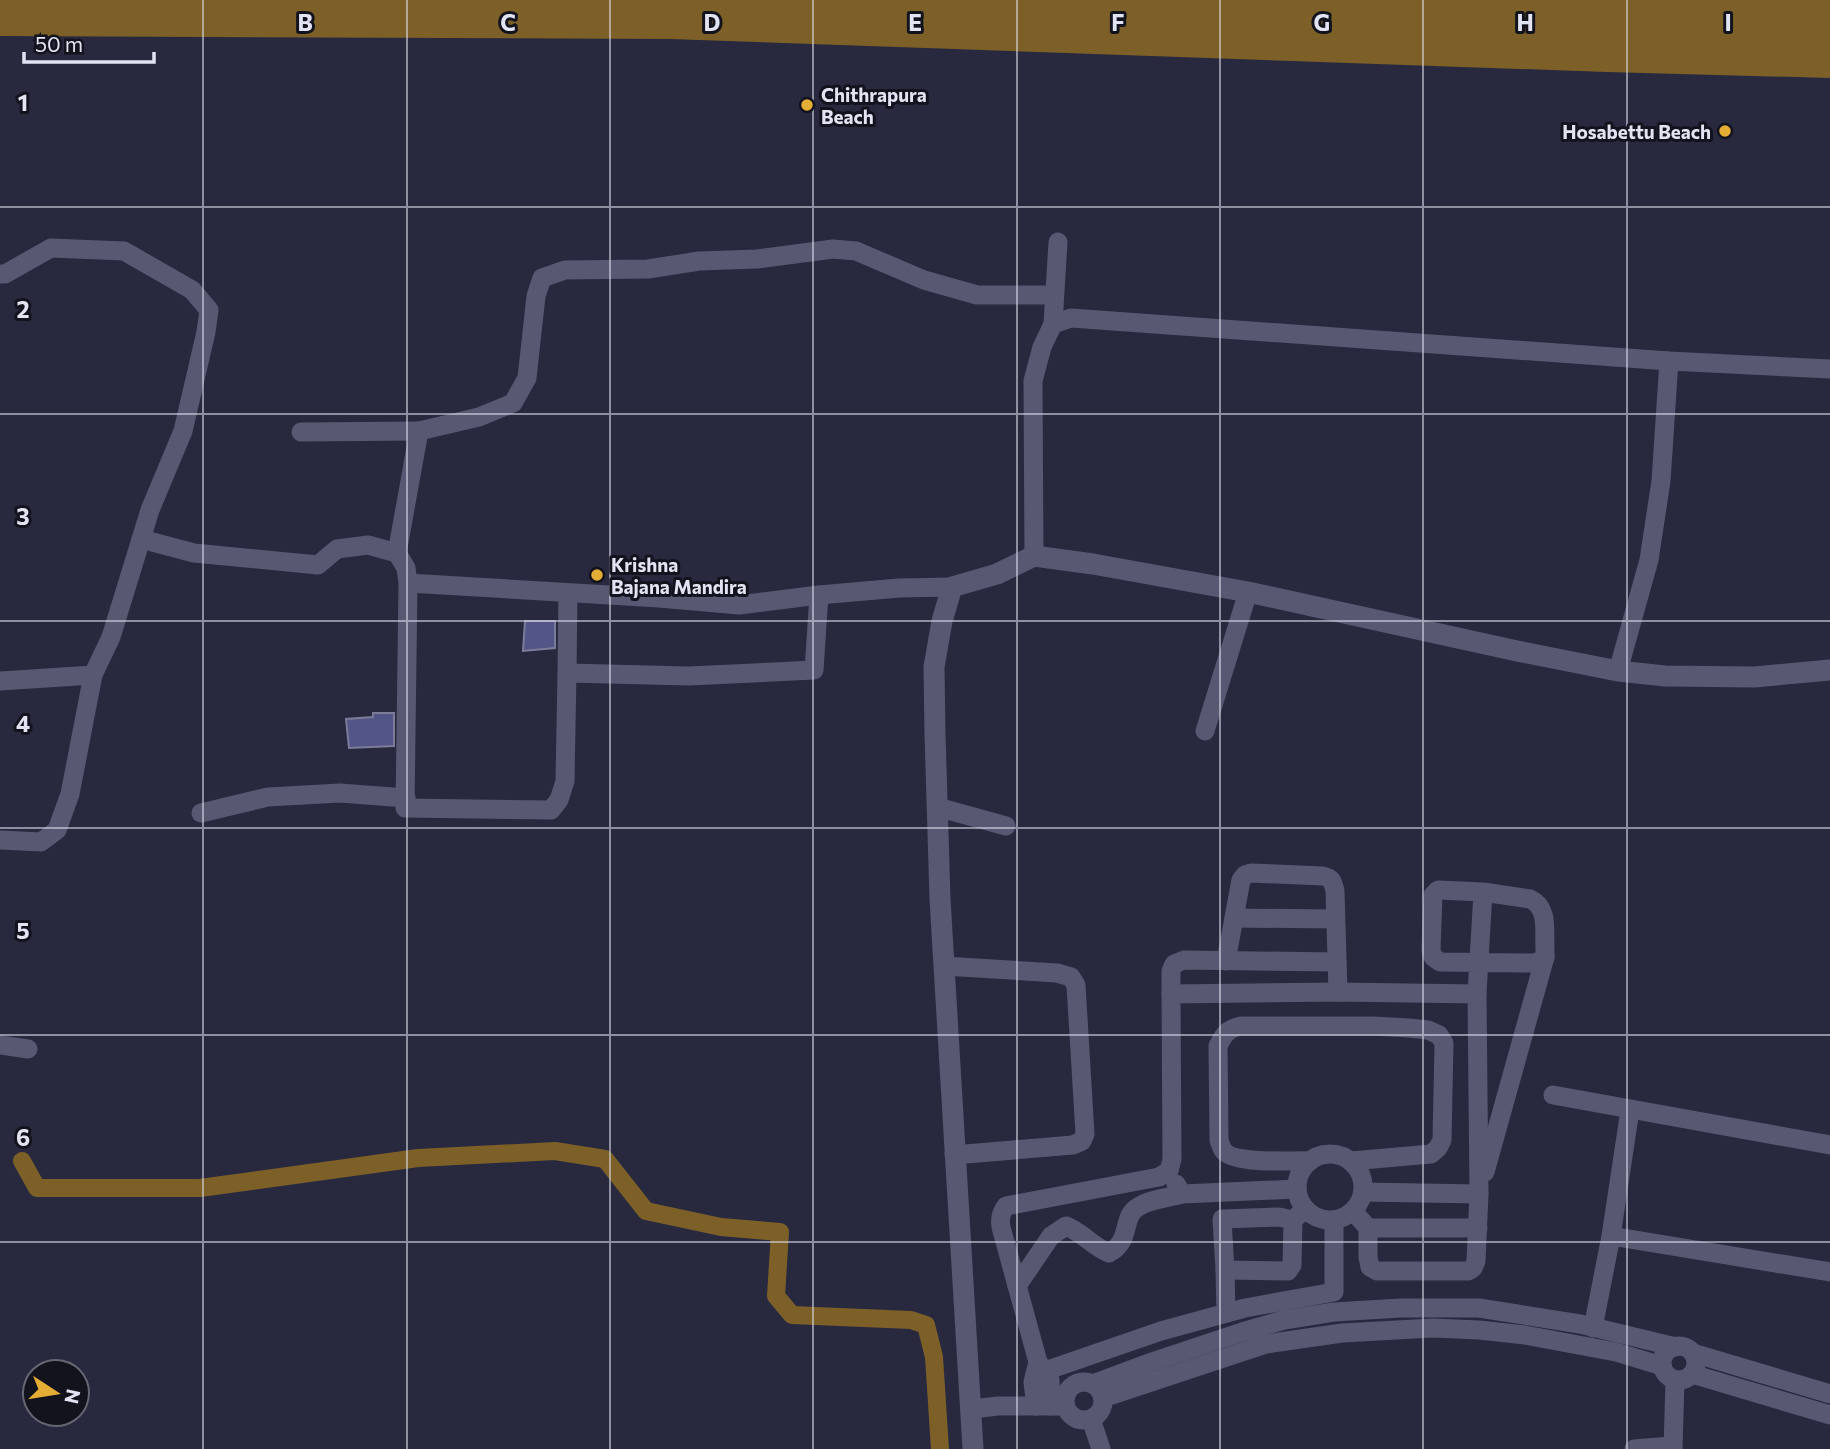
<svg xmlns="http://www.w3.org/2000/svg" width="1830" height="1449" viewBox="0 0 1830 1449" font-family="Commissioner,sans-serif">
<rect width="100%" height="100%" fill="#28293f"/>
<path fill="#7c6028" d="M0,0H1830V78L1607,72L670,39L0,36Z"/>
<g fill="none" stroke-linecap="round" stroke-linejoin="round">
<path stroke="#7c6028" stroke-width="18" d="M22,1161L37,1188H200L418,1158L555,1151L605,1159L646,1211L721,1227L780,1232L776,1296L792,1315L911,1320L926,1325L934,1357L940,1449"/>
</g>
<g fill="#535487" stroke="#7b7d98" stroke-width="2">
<path d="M525,621H555V648L523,651Z"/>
<path d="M373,713H394V746L349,748L346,719L373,717Z"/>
</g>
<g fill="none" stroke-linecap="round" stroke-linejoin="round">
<g stroke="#575872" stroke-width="19">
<path d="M0,274H5L51,248L124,251L192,290L209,310L206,332L183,431L150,510L111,637L93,675L0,681"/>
<path d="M1053,324L1071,318L1669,361L1830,369"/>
<path d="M301,432L419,431"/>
<path d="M141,539L194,553L318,565L337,549L368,545L397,553L406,568L408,583L659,598L739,605L819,595L899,588L952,587"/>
<path d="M397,553L419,431L479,417L513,403L527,378L536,296L542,278L565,270L648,269L699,261L757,259L833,249L856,251L924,280L977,295H1053"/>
<path d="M1034,556L1033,381L1042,347L1053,324L1058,242"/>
<path d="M408,583L405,808L551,810L559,800L565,781L567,673"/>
<path d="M568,593L567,673L689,676L814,670L819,595"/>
<path d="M1618,671L1649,560L1661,481L1669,361"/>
<path d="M1205,731L1248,592"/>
<path d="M937,807L1006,826"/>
<path d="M201,813L268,797L340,793L406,798"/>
<path d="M0,840L41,842L57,830L70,794L93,675"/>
<path d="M1234,918L1335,919"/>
<path d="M1226,961L1241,880L1245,875L1251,873L1323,876C1332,878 1333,882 1335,891L1338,992"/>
<path d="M944,966L1057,973L1071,977L1076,985L1085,1134L1082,1141L1073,1145L954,1155"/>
<path d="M1171,994V971L1174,964L1184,960L1337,962"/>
<path d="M1477,994L1483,892L1438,890L1433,895L1431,950L1433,957L1440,962L1534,963L1540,961L1545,957V950C1544,932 1549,907 1530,899L1483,892"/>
<path d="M0,1045L28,1049"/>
<path d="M1553,1095L1830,1145"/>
<circle cx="1330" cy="1187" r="33"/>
<path d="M1310,1161C1292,1160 1233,1165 1223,1150C1221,1147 1220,1143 1219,1140L1218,1046C1224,1034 1227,1029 1241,1026H1373L1409,1028L1428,1030L1439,1035L1444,1043L1442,1140L1438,1148L1431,1154L1351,1161"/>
<path d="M1485,1172L1545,957"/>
<path d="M1176,1184L1182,1194L1297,1189"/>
<path d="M1363,1192L1479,1194"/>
<path d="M1293,1220L1279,1217L1222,1219L1225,1270L1288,1271L1292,1265L1293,1220L1305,1209"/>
<path d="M1368,1228H1478"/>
<path d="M1611,1236L1830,1272"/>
<path d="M1225,1270L1226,1313"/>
<path d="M1017,1286L1051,1236L1066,1226C1082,1232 1093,1247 1109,1253C1132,1241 1121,1217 1138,1207C1150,1199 1169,1198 1182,1194"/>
<path d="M1593,1328L1611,1236L1630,1110"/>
<circle cx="1679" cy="1363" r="17"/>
<path d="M1693,1353L1830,1394"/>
<path d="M1045,1371L1161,1331L1245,1308L1334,1292V1220"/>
<path d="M1692,1374L1830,1415"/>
<circle cx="1084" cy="1401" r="19"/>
<path d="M1093,1384L1152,1362L1242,1332L1284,1320L1334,1312L1401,1308H1479L1580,1324L1676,1347"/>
<path d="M1103,1398L1266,1344L1342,1333L1433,1328L1479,1330L1525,1335L1616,1352L1662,1366"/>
<path d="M1036,1406L1033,1382L1038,1362"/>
<path d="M1051,1406L1050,1380L1038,1362L1002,1231C999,1221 1000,1214 1006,1206L1159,1177L1169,1171L1172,1159L1171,994L1338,992L1477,994L1479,1194L1476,1261L1473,1268L1468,1271H1377L1370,1267L1368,1257V1228L1353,1211"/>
<path d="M972,1409L998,1406H1061"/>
<path d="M1091,1419L1101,1449"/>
<path d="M1634,1449L1672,1446"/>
<path d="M1673,1449L1675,1380"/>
</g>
<path stroke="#575872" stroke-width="21" d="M973,1449L940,899L935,734L934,667L942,621L952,587L997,574L1034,556L1093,564L1248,592L1517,651L1618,671L1665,676L1754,677L1830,670"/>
</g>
<path fill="none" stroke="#e2e4f3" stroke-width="2" stroke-opacity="0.55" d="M203,0V1449M407,0V1449M610,0V1449M813,0V1449M1017,0V1449M1220,0V1449M1423,0V1449M1627,0V1449M0,207H1830M0,414H1830M0,621H1830M0,828H1830M0,1035H1830M0,1242H1830"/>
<g fill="#e4ad35" stroke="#12131d" stroke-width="2.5">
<circle cx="807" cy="105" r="7"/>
<circle cx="1725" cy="131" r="7"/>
<circle cx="597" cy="575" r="7"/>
</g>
<g text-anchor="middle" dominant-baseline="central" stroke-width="6" stroke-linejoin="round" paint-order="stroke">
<g font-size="19" font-weight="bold" fill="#e2e4f3" stroke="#12131d" text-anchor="start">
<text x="821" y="94">Chithrapura<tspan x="821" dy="22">Beach</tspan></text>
<text x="1711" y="131" text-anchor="end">Hosabettu Beach</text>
<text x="611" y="564">Krishna<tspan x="611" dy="22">Bajana Mandira</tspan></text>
</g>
</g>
<g font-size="23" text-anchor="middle" font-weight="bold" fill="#e2e4f3" stroke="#12131d" stroke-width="6" stroke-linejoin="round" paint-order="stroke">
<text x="305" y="31">B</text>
<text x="508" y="31">C</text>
<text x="712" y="31">D</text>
<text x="915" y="31">E</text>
<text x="1118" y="31">F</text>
<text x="1322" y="31">G</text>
<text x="1525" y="31">H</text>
<text x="1728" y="31">I</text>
<text x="23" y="111">1</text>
<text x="23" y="318">2</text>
<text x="23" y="525">3</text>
<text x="23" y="732">4</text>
<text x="23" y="939">5</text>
<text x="23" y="1146">6</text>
</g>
<g transform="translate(56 1393) rotate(102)"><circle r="33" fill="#12131d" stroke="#656773" stroke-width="2"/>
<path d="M0-5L12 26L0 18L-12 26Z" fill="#e4ad35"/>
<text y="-10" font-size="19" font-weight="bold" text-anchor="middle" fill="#e2e4f3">N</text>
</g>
<path d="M24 52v10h130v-10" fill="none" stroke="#e2e4f3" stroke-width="3.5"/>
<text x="35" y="52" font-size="21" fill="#e2e4f3" stroke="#12131d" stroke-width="5" paint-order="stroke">50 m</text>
</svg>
